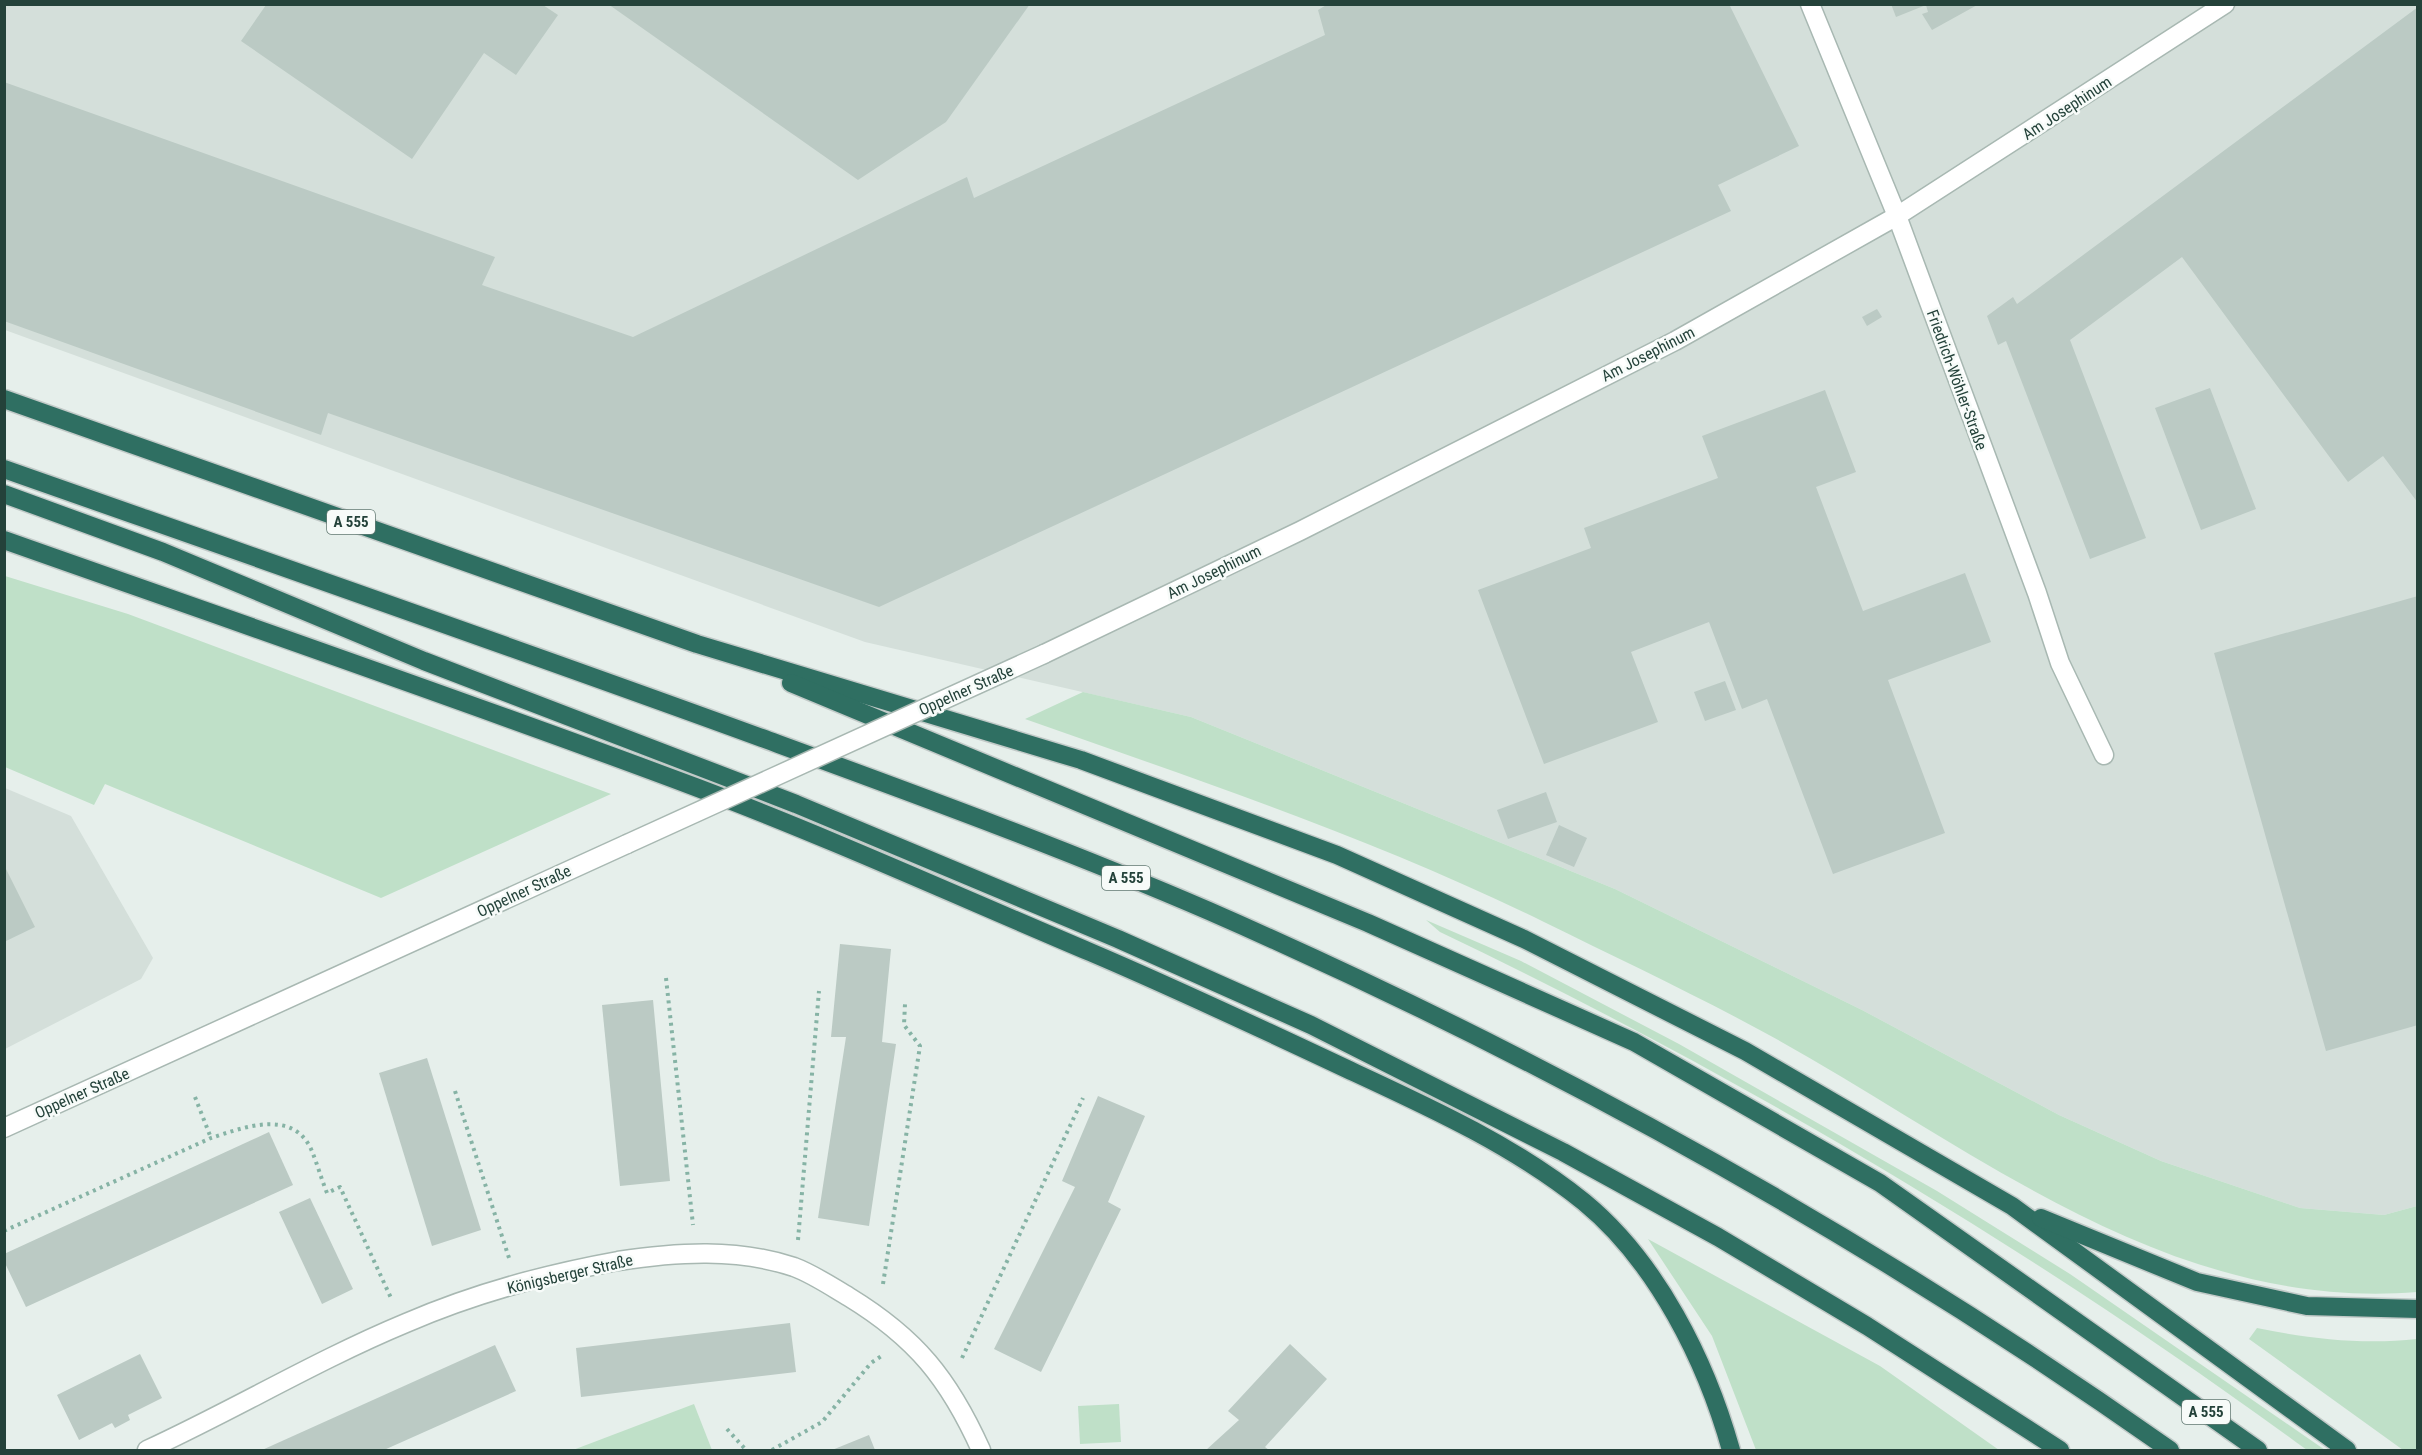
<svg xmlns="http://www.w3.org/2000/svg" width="2422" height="1455" viewBox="0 0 2422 1455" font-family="'Roboto Condensed',sans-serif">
<rect width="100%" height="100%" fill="#e6efeb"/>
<g fill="#d4dfda">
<path d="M4,5H2417V1206L2384,1215L2300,1208L2161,1161L2059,1115L1862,1010L1615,889L1191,717L865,642L5,330Z"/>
<path d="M5,788L71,816L153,958L141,979L5,1049Z"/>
</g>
<g fill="#bfe0c8">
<path d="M5,576L128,614L611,794L381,898L105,784L94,805L5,767Z"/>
<path d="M1083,692L1191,717L1615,889L1862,1010L2059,1115L2161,1161L2300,1208L2384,1215L2417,1206V1292C2169,1312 1974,1148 1769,1035C1696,995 1619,959 1544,922C1377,840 1201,781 1025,719Z"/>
<path d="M1426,920L1521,961L1679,1044L1937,1191L2070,1274L2325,1450H2307C2035,1251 1744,1077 1440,932Z"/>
<path d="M1648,1239L1880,1366L1999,1450H1756L1712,1336Z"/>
<path d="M2257,1328C2309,1339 2364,1345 2417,1339V1450H2403L2249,1339Z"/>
<path d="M694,1404L712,1450H573Z"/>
<path d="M1119,1404L1121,1442L1080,1444L1078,1406Z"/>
</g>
<g fill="#bbcac4">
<path d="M608,4H1030L946,122L858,180Z"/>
<path d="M1328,4H1729L1799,146L1718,185L1731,211L879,607L328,413L321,435L4,321V82L495,257L482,285L633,337L967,177L974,198L1325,35L1318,10Z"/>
<path d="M1891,4H1979L1932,30L1922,14L1928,12L1926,5L1896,17Z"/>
<path d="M266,5H543L558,15L516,75L484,53L412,159L241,41Z"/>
<path d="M2418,7V503L2383,456L2348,482L2182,257L2070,340L2146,538L2090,559L2006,341L1998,345L1987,316L2013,297L2017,304Z"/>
<path d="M1877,309L1882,317L1867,326L1862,317Z"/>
<path d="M2210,388L2256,509L2201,530L2155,408Z"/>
<path d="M1825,390L1856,472L1816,487L1863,611L1965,573L1991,642L1888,680L1945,833L1833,874L1767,699L1742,709L1709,622L1631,652L1658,722L1544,764L1478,590L1591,548L1584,528L1718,478L1702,436Z"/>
<path d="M2418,596V1025L2326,1051L2214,653Z"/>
<path d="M1725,681L1736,710L1705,721L1694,692Z"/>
<path d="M1546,792L1557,822L1508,839L1497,810Z"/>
<path d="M1559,825L1587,838L1574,867L1546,855Z"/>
<path d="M4,865L35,927L4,942Z"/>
<path d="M840,944L891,949L882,1042L896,1044L869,1226L818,1218L846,1037H831Z"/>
<path d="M653,1000L670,1181L620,1186L602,1005Z"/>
<path d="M427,1058L481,1230L432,1246L379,1073Z"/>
<path d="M1098,1096L1145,1116L1108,1202L1121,1209L1041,1372L994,1349L1075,1187L1062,1181Z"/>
<path d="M269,1132L293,1185L26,1307L4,1261V1254Z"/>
<path d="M310,1198L353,1289L322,1304L279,1212Z"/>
<path d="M790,1323L796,1372L581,1397L576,1348Z"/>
<path d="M1290,1344L1327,1379L1265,1447L1269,1450H1206L1239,1420L1228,1411Z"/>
<path d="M495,1345L516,1391L384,1450H262Z"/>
<path d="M140,1354L162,1398L128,1415L130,1420L115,1428L112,1423L79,1440L57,1395Z"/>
<path d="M869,1435L875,1450H832Z"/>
</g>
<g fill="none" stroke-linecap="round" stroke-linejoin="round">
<g stroke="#a8b8b2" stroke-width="21">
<g id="minor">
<path d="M1810,4L1897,216L2037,593L2060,663L2104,755"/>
<path d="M1044,654L1300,531L1675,341L1897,216L2225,4"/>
<path d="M4,1128L627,844"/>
<path d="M147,1450C234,1410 317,1360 406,1323C473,1294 546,1274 618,1261C677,1252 737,1248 794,1267C813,1274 832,1287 849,1297C916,1338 949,1379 981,1450"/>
</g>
</g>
<g stroke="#c2cac8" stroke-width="21">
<g id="highway">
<path d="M4,399L697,644L1081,760L1337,855L1524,939L1745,1051L2012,1206L2347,1450"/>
<path d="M4,469C257,558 510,646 762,738C912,793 1063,848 1209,911C1545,1058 1871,1239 2170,1450"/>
<path d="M4,494L163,552L424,661L796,804L1118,939L1311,1025L1563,1152L1718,1237L1867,1326L2060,1450"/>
<path d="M4,540C236,622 469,702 698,788C830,838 960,897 1090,952C1177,989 1262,1029 1347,1069C1429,1107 1513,1145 1584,1202C1657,1262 1706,1361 1731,1450"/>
<path d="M791,683L1368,923L1634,1042L1880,1183L2258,1450"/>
<path d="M2041,1218L2197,1282L2307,1306L2418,1309"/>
</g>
</g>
<g stroke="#86b3a5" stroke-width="4" stroke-dasharray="3 4.5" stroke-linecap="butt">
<path d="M666,978L693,1225"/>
<path d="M455,1091L509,1258"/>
<path d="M195,1097L211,1138"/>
<path d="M4,1231L211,1138C242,1128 292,1108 311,1149C317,1163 321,1178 327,1193L340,1187L391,1298"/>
<path d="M798,1240L819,991"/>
<path d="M883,1284L920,1046L904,1025L905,1004"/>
<path d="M962,1358L1083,1098"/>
<path d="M727,1429L746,1450"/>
<path d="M772,1450L822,1422L871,1363L883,1355"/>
</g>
<use href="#minor" stroke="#fff" stroke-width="18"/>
<use href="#highway" stroke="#2f6f62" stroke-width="18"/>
<g stroke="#a8b8b2" stroke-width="21" stroke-linecap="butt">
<path id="minor-bridge" d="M627,844L1044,654"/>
</g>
<use href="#minor-bridge" stroke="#fff" stroke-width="18"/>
</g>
<g text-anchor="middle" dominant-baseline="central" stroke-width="5" stroke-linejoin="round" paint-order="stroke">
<g fill="#f7fbf9" stroke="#637a73" stroke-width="1.5">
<rect x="327" y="510" width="48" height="24" rx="4.5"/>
<rect x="1102" y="866" width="48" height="24" rx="4.5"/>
<rect x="2182" y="1400" width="48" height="24" rx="4.5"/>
</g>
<g font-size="15" font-weight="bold" fill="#24423a">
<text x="351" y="522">A 555</text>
<text x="1126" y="878">A 555</text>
<text x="2206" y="1412">A 555</text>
</g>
<g font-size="16" fill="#24423a" stroke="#f7fbf9">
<text transform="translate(2067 108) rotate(-33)">Am Josephinum</text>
<text transform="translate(1648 354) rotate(-27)">Am Josephinum</text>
<text transform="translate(1957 380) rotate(70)">Friedrich-Wöhler-Straße</text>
<text transform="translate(1214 572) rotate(-26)">Am Josephinum</text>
<text transform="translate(966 690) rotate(-24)">Oppelner Straße</text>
<text transform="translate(524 891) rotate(-25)">Oppelner Straße</text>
<text transform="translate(82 1093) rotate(-24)">Oppelner Straße</text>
<text transform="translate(570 1274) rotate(-13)">Königsberger Straße</text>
</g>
</g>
<rect width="2422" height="1455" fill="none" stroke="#24423a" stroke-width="12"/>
</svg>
